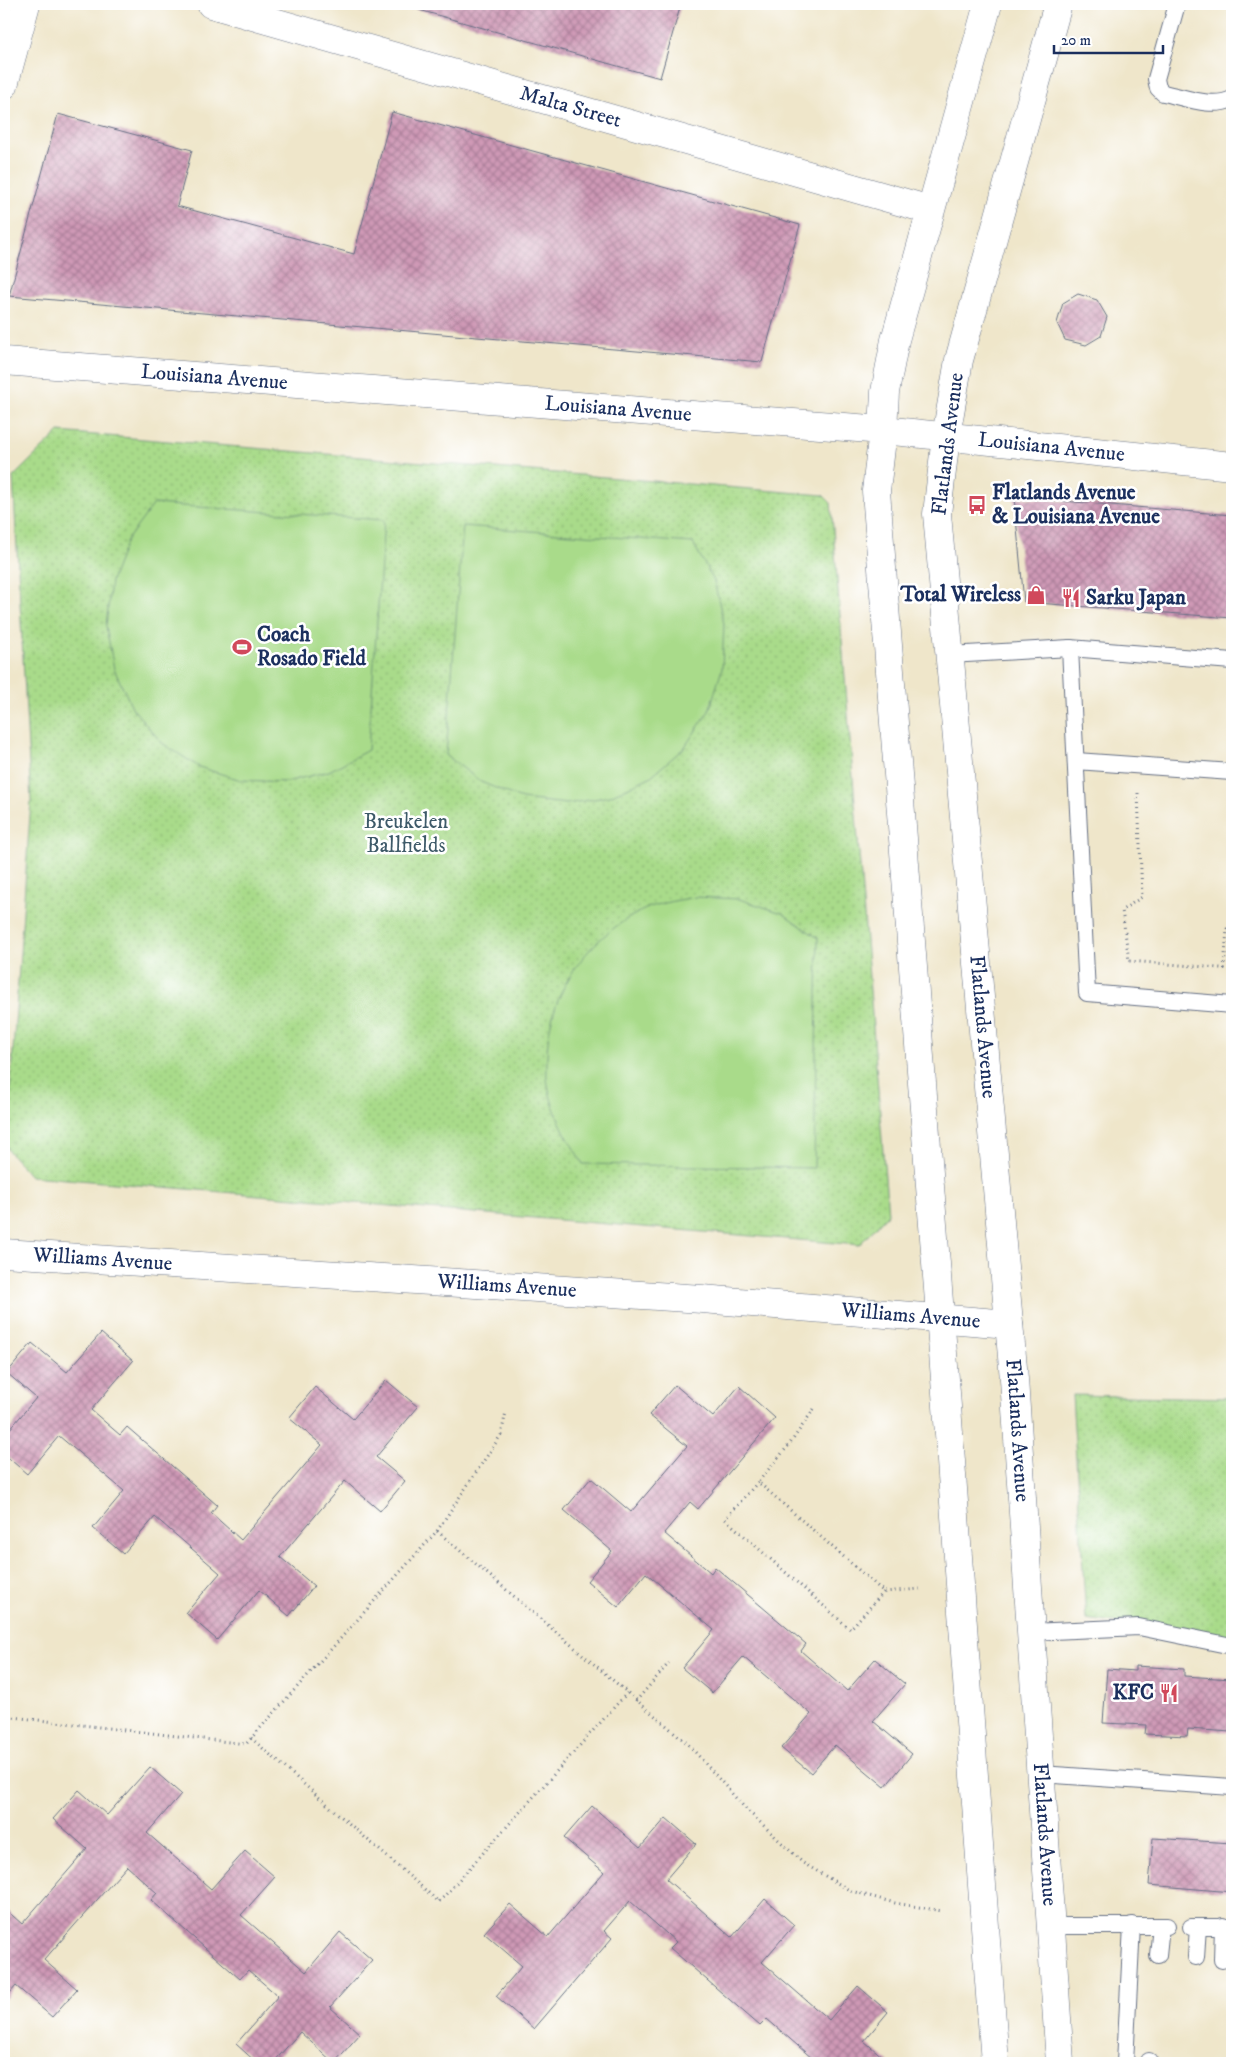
<svg xmlns="http://www.w3.org/2000/svg" width="1236" height="2067" viewBox="0 0 1236 2067" font-family="'IM FELL DW Pica',serif">
<defs>
<pattern id="grass-dots" width="8" height="8" patternUnits="userSpaceOnUse" patternTransform="scale(1.25)"><rect width="8" height="8" fill="#a9db8a"/><path d="M2 2h.1M6 6h.1" fill="none" stroke="#91bc7a" stroke-width="1.8" stroke-linecap="round"/></pattern>
<pattern id="building-cross-hatch" width="8" height="8" patternUnits="userSpaceOnUse" patternTransform="scale(1.25)"><rect width="8" height="8" fill="#cf99b6"/><path d="M0 0l8 8M0 8l8-8" fill="none" stroke="#a77d97"/></pattern>
</defs>
<rect width="100%" height="100%" fill="#fff"/>
<filter id="ink" filterUnits="userSpaceOnUse"><feTurbulence type="fractalNoise" baseFrequency=".02" numOctaves="2"/><feDisplacementMap in="SourceGraphic" scale="10" xChannelSelector="R" yChannelSelector="G"/><feConvolveMatrix kernelMatrix="1 2 1 2 8 2 1 2 1" color-interpolation-filters="sRGB"/></filter>
<filter id="wash" filterUnits="userSpaceOnUse"><feTurbulence type="fractalNoise" baseFrequency=".0096" numOctaves="4" result="noise"/><feDisplacementMap in="SourceGraphic" scale="20" xChannelSelector="R" yChannelSelector="G"/><feGaussianBlur stdDeviation="1.12" result="paint"/><feColorMatrix in="noise" values="0 0 0 0 0 0 0 0 0 0 0 0 0 0 0 0 0 1.4 0 .05"/><feComposite in="paint" operator="in"/></filter>
<g filter="url(#wash)">
<rect width="100%" height="100%" fill="#efe6ca"/>
<g fill="url(#grass-dots)" stroke="#628574">
<path d="M59,432L823,495L831,503L888,1214L859,1245L30,1176L6,1148L31,801L13,477Z"/>
<path d="M1072,1395L1232,1398V1639L1086,1619Z"/>
</g>
<g fill="#a9db8a" stroke="#628574">
<path d="M154,504L384,520L368,750L329,771L286,782L241,780L199,767L162,743L133,709L114,669L106,626L111,581L127,540Z"/>
<path d="M463,526L693,543L714,581L724,624L722,669L709,711L684,748L650,777L610,796L567,804L522,799L481,782L446,755Z"/>
<path d="M695,897L739,899L782,913L818,938L814,1168L583,1164C568,1139 553,1115 548,1085C546,1078 547,1070 547,1062C546,993 587,935 650,907C664,902 681,900 695,897Z"/>
</g>
<g id="blocks">
<g fill="url(#building-cross-hatch)">
<path d="M398,4H681L660,78Z"/>
<path d="M392,112L800,225L762,362L9,296L58,114L192,150L177,206L354,254Z"/>
<path d="M1078,294L1097,300L1107,317L1101,336L1086,345L1065,340L1057,323L1063,303Z"/>
<path d="M1014,497L1232,515V618L1024,602Z"/>
<path d="M101,1333L133,1361L91,1410L120,1435L127,1427L217,1505L211,1513L241,1540L322,1445L289,1418L315,1387L353,1419L386,1380L418,1407L376,1457L405,1481L380,1511L345,1481L280,1557L314,1586L289,1616L259,1590L217,1640L186,1613L220,1573L155,1517L123,1554L93,1528L124,1491L59,1436L27,1474L4,1454V1436L36,1398L7,1373L32,1343L67,1372Z"/>
<path d="M675,1385L713,1417L739,1386L775,1418L698,1509L690,1502L664,1533L711,1573L715,1567L806,1644L801,1651L847,1691L875,1659L905,1684L873,1721L912,1754L885,1787L835,1745L811,1773L781,1748L811,1714L743,1657L712,1693L682,1668L714,1630L646,1573L618,1607L587,1581L612,1551L564,1510L591,1478L631,1512L687,1446L649,1415Z"/>
<path d="M1135,1666L1184,1669V1676L1232,1679L1231,1732L1188,1729L1187,1736L1145,1734L1146,1725L1103,1723L1107,1669L1135,1671Z"/>
<path d="M150,1767L181,1794L147,1833L211,1889L245,1851L275,1877L241,1915L306,1972L340,1932L372,1960L330,2007L360,2034L334,2063L300,2032L273,2063H257L236,2044L278,1996L248,1970L240,1979L151,1900L157,1893L127,1866L44,1960L77,1989L52,2017L16,1986L4,2000V1908L22,1924L87,1849L53,1819L79,1790L107,1815Z"/>
<path d="M592,1806L640,1848L666,1818L696,1844L666,1879L732,1937L765,1899L794,1925L762,1962L829,2020L858,1986L888,2012L864,2041L890,2063H809L813,2059L767,2019L760,2026L670,1948L676,1942L630,1901L604,1931L612,1938L534,2029L496,1996L522,1966L484,1933L510,1904L548,1937L604,1872L564,1838Z"/>
<path d="M1153,1838L1232,1843V1892L1149,1885Z"/>
</g>
</g>
</g>
<g filter="url(#ink)">
<use href="#blocks" fill-opacity="0" stroke="#656f84" stroke-width="1"/>
<g fill="none" stroke-linecap="round" stroke-linejoin="round">
<g stroke="#656f84" stroke-width="18">
<g id="service">
<path d="M1177,4L1156,79L1158,88L1163,93C1184,97 1212,109 1232,99"/>
<path d="M949,655L1070,648"/>
<path d="M1232,661L1070,648L1087,993L1232,1005"/>
<path d="M1076,761L1232,772"/>
<path d="M1031,1632L1139,1627L1232,1646"/>
<path d="M1040,1774L1232,1787"/>
<path d="M1051,1926H1167"/>
<path d="M1191,1927H1232"/>
<path d="M1158,1955L1161,1926"/>
<path d="M1196,1957L1198,1927"/>
<path d="M1222,1960L1223,1926"/>
<path d="M1125,2063L1132,1925"/>
<path d="M1149,2063V2061"/>
</g>
</g>
<g stroke="#656f84" stroke-width="29">
<g id="minor">
<path id="s1" d="M211,4L930,210"/>
<path d="M4,85L26,4"/>
<path id="s2" d="M4,361L883,430L1232,466"/>
<path id="s3" d="M4,1253L702,1299L1009,1324"/>
</g>
</g>
<g stroke="#656f84" stroke-width="29">
<g id="secondary">
<path d="M988,4L895,340L885,392L883,430L876,491L945,1379L995,2063"/>
<path id="s4" d="M1058,4L959,360L946,436L937,514L1014,1379L1060,2063"/>
</g>
</g>
<g stroke="#656f84" stroke-width="3" stroke-dasharray="1 4" stroke-linecap="butt">
<path d="M1138,793L1142,897L1122,910L1129,961L1232,969"/>
<path d="M1224,969L1227,929H1232"/>
<path d="M814,1409L789,1445L758,1482L884,1592L920,1589"/>
<path d="M758,1482L725,1519L850,1629L884,1592"/>
<path d="M437,1531L501,1435L506,1412"/>
<path d="M636,1701L669,1663"/>
<path d="M4,1716L246,1744L437,1531L687,1743L744,1807L803,1863L851,1891L895,1903L942,1911"/>
<path d="M251,1738L439,1902L627,1693"/>
</g>
<use href="#service" stroke="#fff" stroke-width="16"/>
<use href="#minor" stroke="#fff" stroke-width="28"/>
<use href="#secondary" stroke="#fff" stroke-width="28"/>
</g>
</g>
<defs>
<g id="bus-bare" transform="scale(1.5)"><path d="M-5-6H5V4H4V6H2V4H-2V6H-4V4H-5ZM-3.5-4V0h7V-4ZM-3.5 1.2v1.5H-2V1.2ZM2 1.2v1.5H3.5V1.2Z" fill="#d1495b" stroke="#fff" stroke-width="2.5" paint-order="stroke"/></g>
<g id="shop-bare" transform="scale(1.5)"><path d="M-5-2.5h2.3a2.7 3.5 0 0 1 5.4 0H5L5.5 6h-11ZM-1.5-2.5h3a1.5 2.3 0 0 0-3 0Z" fill="#d1495b" stroke="#fff" stroke-width="2.5" paint-order="stroke"/></g>
<g id="restaurant-bare" transform="scale(1.5)"><path d="M-5-6h1v4h1v-4h1v4h1v-4h1v5L-1.5 .5V6h-2V.5L-5-1ZM5-6V6H3V1.5H1.5Q1.5-4 5-6Z" fill="#d1495b" stroke="#fff" stroke-width="2.5" paint-order="stroke"/></g>
<g id="stadium-bare" transform="scale(1.5)"><path d="M0-5a6.5 5 0 1 0 0 10a6.5 5 0 1 0 0-10ZM-3.5-1.8h7v3.6h-7Z" fill="#d1495b" stroke="#fff" stroke-width="2.5" paint-order="stroke"/></g>
</defs>
<g fill-rule="evenodd">
<use href="#bus-bare" x="977" y="505"/>
<use href="#shop-bare" x="1036" y="595"/>
<use href="#restaurant-bare" x="1071" y="598"/>
<use href="#stadium-bare" x="242" y="647"/>
<use href="#restaurant-bare" x="1169" y="1693"/>
</g>
<g text-anchor="middle" dominant-baseline="central" stroke-width="5" stroke-linejoin="round" paint-order="stroke">
<g font-size="21" fill="#1b2f5e" stroke="#fff">
<text stroke="none"><textPath href="#s1" startOffset="374">Malta Street</textPath></text>
<text stroke="none"><textPath href="#s2" startOffset="211">Louisiana Avenue</textPath></text>
<text stroke="none"><textPath href="#s2" startOffset="616">Louisiana Avenue</textPath></text>
<text transform="translate(948 444) rotate(-83)">Flatlands Avenue</text>
<text stroke="none"><textPath href="#s2" startOffset="1051">Louisiana Avenue</textPath></text>
<text stroke="none"><textPath href="#s4" startOffset="1040">Flatlands Avenue</textPath></text>
<text stroke="none"><textPath href="#s3" startOffset="99">Williams Avenue</textPath></text>
<text stroke="none"><textPath href="#s3" startOffset="504">Williams Avenue</textPath></text>
<text stroke="none"><textPath href="#s3" startOffset="909">Williams Avenue</textPath></text>
<text stroke="none"><textPath href="#s4" startOffset="1445">Flatlands Avenue</textPath></text>
<text stroke="none"><textPath href="#s4" startOffset="1850">Flatlands Avenue</textPath></text>
</g>
<g font-size="21" font-weight="bold" fill="#1b2f5e" stroke="#fff" text-anchor="start">
<text x="992" y="493">Flatlands Avenue<tspan x="992" dy="24">&amp; Louisiana Avenue</tspan></text>
<text x="1021" y="595" text-anchor="end">Total Wireless</text>
<text x="1086" y="598">Sarku Japan</text>
<text x="257" y="635">Coach<tspan x="257" dy="24">Rosado Field</tspan></text>
<text x="1154" y="1693" text-anchor="end">KFC</text>
</g>
<g font-size="21" fill="#3e5a69" stroke="#fff">
<text x="406" y="822">Breukelen<tspan x="406" dy="24">Ballfields</tspan></text>
</g>
</g>
<rect width="1236" height="2067" fill="none" stroke="#fff" stroke-width="20"/>
<path d="M1054 45v8h109v-8" fill="none" stroke="#1b2f5e" stroke-width="2.5"/>
<text x="1061" y="45" font-size="15" fill="#1b2f5e" stroke="#ffffff" stroke-width="4" paint-order="stroke">20 m</text>
</svg>
